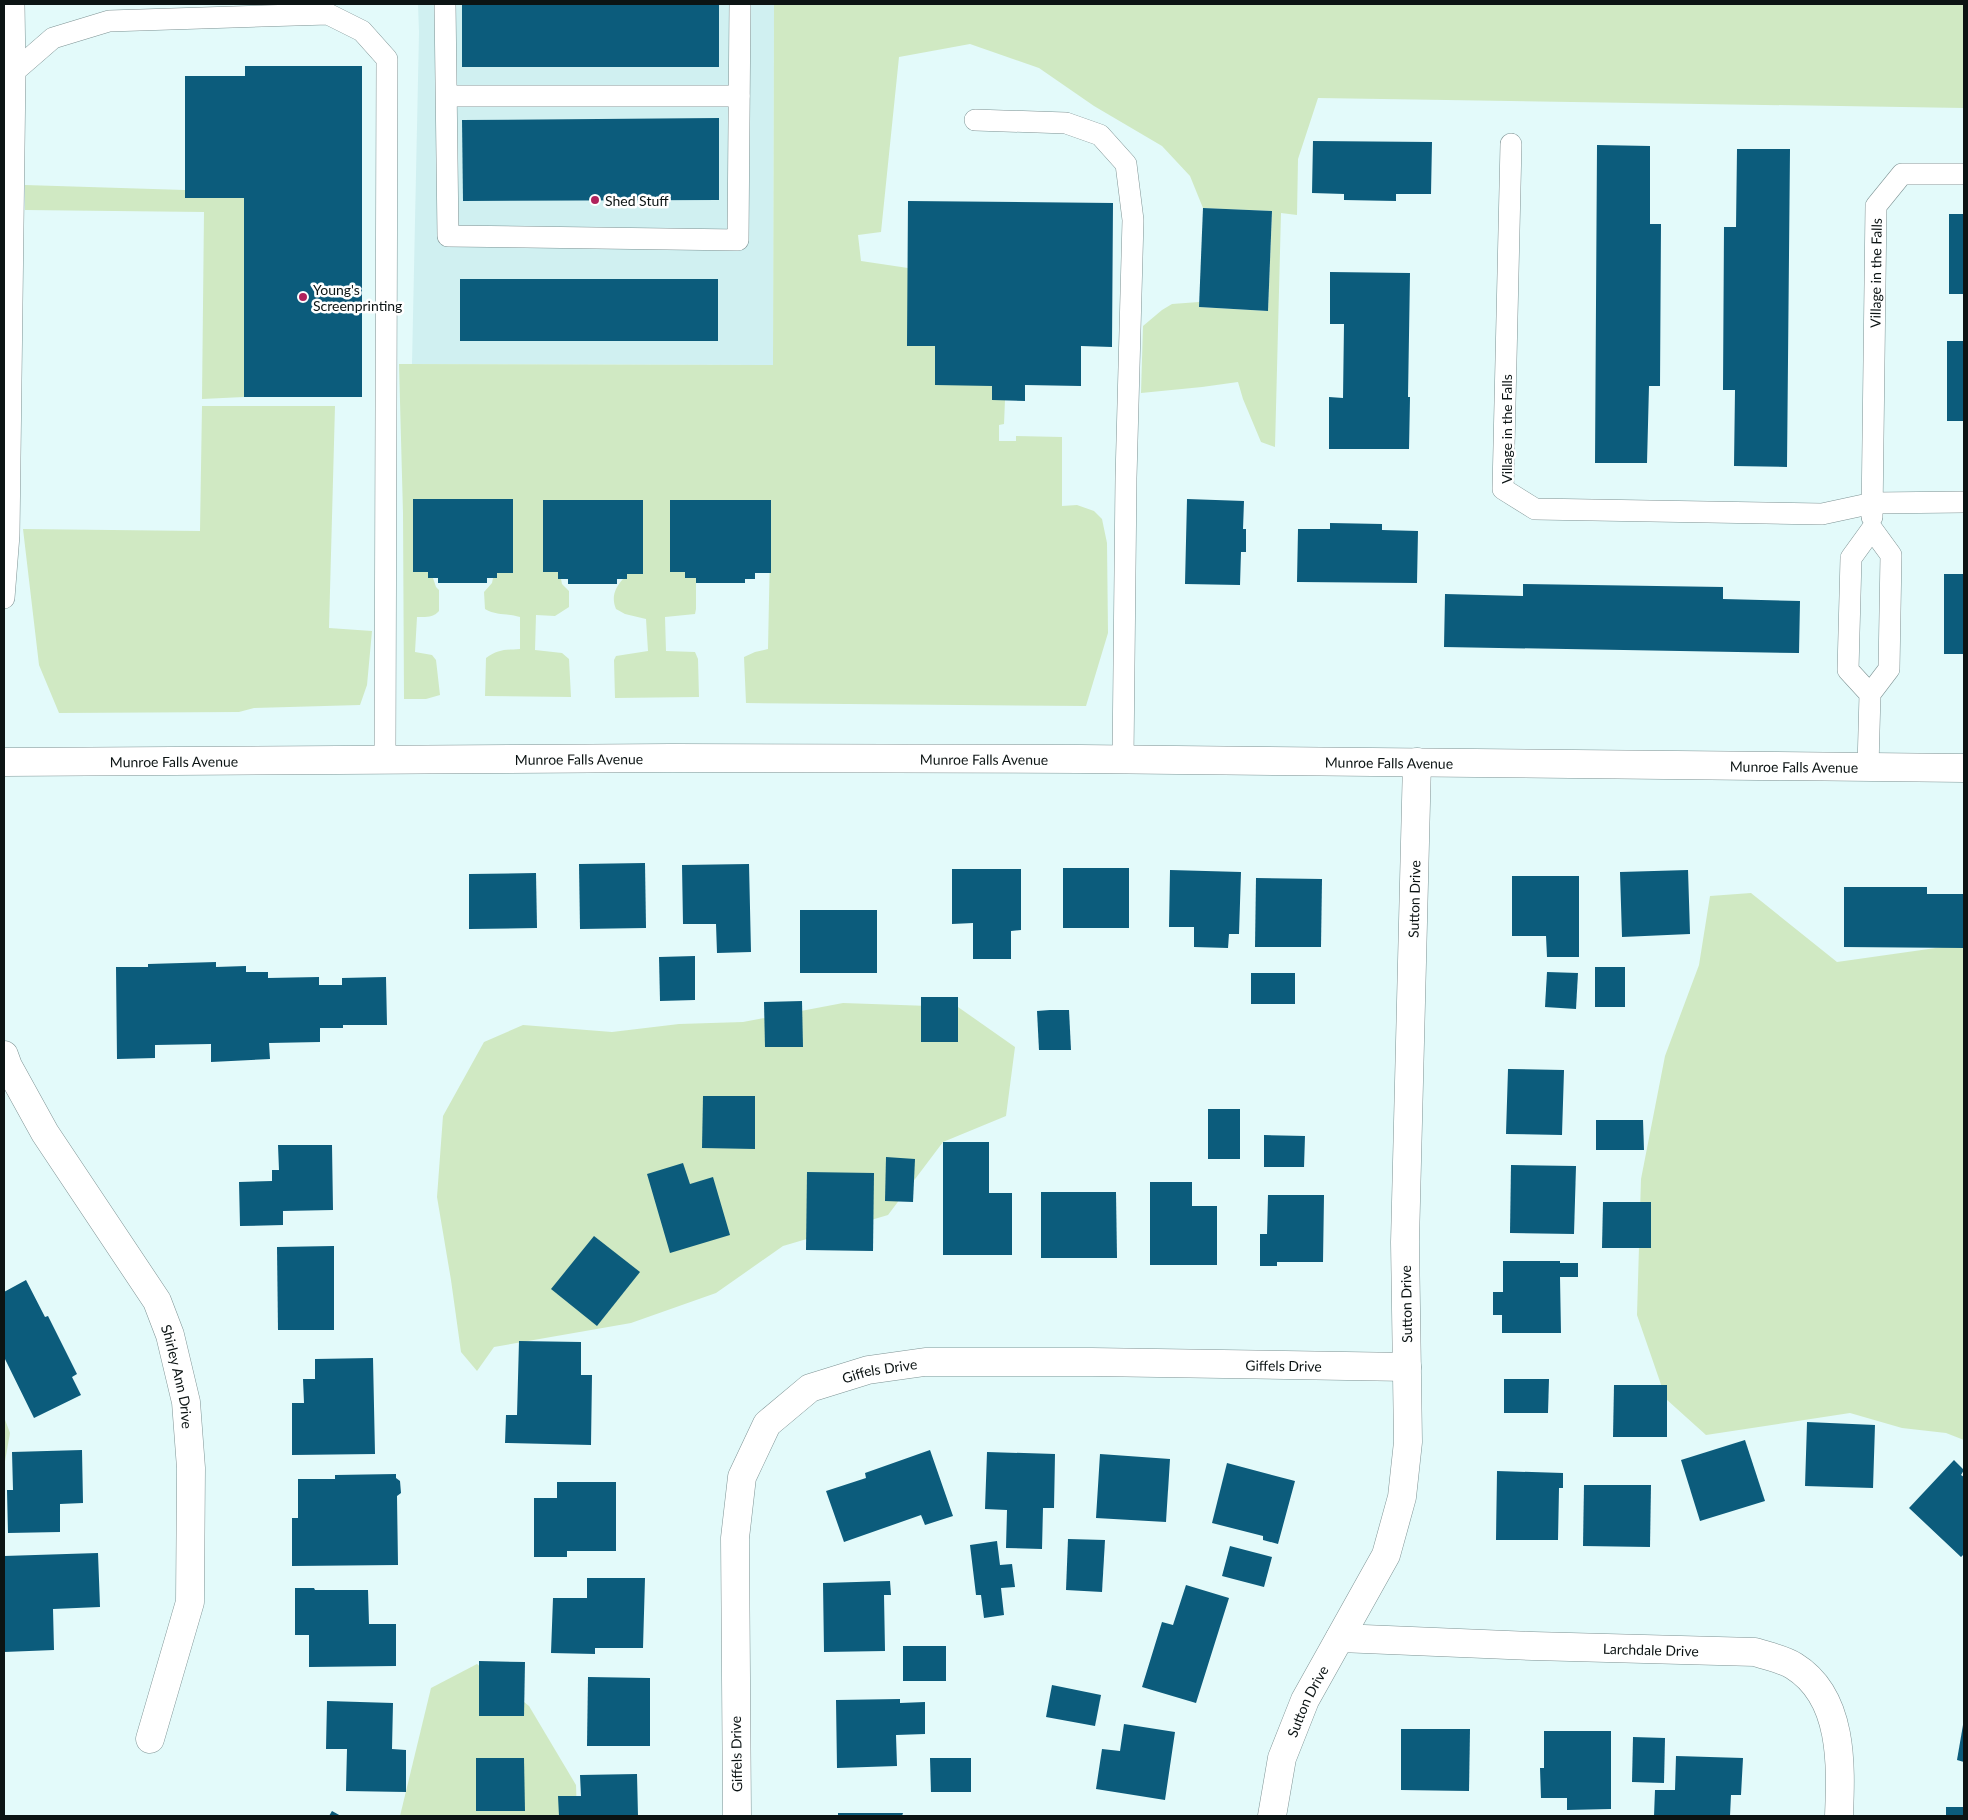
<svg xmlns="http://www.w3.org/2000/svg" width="1968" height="1820" viewBox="0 0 1968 1820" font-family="Lato,sans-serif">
<rect width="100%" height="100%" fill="#e3fafa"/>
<path fill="#d0f0f1" d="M418,4H774L773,365L412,364L419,32Z"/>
<g fill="#d0e9c3">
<path d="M774,4H1914L1964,5V108L1318,98L1298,159L1297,215L1281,213L1275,447L1261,442L1243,399L1238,382L1202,387L1141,393L1143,326L1162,310L1172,304L1199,302V307L1268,311L1272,211L1203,208L1190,176L1162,146L1094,106L1039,68L970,44L899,57L881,232L858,235L861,261L908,268L935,346L992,386V400H1005L1004,424L999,425V441H1016V436L1062,437V506L1077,505L1094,511L1102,519L1107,543L1108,633L1086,706L746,703L744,657L755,652L768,649L771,500L670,572H685L696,578V609L695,614L665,617L666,651L695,652L698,659L699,697L615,698L614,660L616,656L648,651L646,619L625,614L616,609C611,597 615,588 623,579L627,578V574L643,573V500H543V572H558V578L561,579L562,584L569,591V607L555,616L536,615L535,650L562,653L569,659L571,697L485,696L486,658C498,649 506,650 520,649V617C508,613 497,616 485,609L484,592L492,583L493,578L497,573H513V499H413V571L428,572V578H433L436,587L439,590V611C433,618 426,617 417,617L415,652L432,655L436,660L440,695L426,699H404L403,513L399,364L773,365Z"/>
<path d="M25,185L185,190L244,198V397L202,399L204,212L25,210Z"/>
<path d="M202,406H335L329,628L372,631L367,685L360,705L254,708L239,712L59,713L39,665L23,529L200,531Z"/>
<path d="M1751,893L1837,962L1964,944V1440L1946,1433L1902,1428L1850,1413L1706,1435L1666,1399L1637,1315L1641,1179L1665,1056L1699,965L1710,896Z"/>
<path d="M843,1003L958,1007L1015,1047L1006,1116L943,1142L888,1215L783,1246L716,1293L631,1323L494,1347L477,1371L461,1352L451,1280L437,1197L443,1116L484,1042L523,1025L612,1032L679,1024L743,1022Z"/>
<path d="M4,1417L10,1433L4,1467Z"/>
<path d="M477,1664L529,1706L576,1785L577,1816H400L431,1688Z"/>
</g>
<g fill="#0c5c7c">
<rect x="462" y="4" width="257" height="63"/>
<path d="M245,66H362V397H244V198H185V76H245Z"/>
<path d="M719,118V200L463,201L462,120Z"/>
<path d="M1313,141L1432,142L1431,194H1396V201L1344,200V194L1312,193Z"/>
<path d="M1597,145L1650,146V224H1661L1660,386H1649L1647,463H1595Z"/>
<path d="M1737,149H1790L1787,467L1734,466L1735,390H1723L1724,227H1736Z"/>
<path d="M908,201L1113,203L1112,347L1081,346V386L1025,385V401L992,400V386L935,385V346H907Z"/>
<path d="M1203,208L1272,211L1268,311L1199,307Z"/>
<rect x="1949" y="214" width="15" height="80"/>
<path d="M1330,272L1410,273L1408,397H1410L1409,449H1329V397L1343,398L1344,324H1330Z"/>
<rect x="460" y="279" width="258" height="62"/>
<rect x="1947" y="341" width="17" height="80"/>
<path d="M413,499H513V573H497V578H487V583H438V578H428V572H413Z"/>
<path d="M1187,499L1244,501L1243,529H1246V552H1241L1240,585L1185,584Z"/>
<path d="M543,500H643V574H627V579H617V584H568V579H558V572H543Z"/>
<path d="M670,500H771V573H755V579H745V583H696V578H685V572H670Z"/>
<path d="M1330,523L1382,524V530L1418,531L1417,583L1297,582L1298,529H1330Z"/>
<rect x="1944" y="574" width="20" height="80"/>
<path d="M1523,584L1723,587V599L1800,601L1799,653L1444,647L1445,594L1523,596Z"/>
<path d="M645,863L646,928L580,929L579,864Z"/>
<path d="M749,864L751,952L717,953L716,924H683L682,865Z"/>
<rect x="1063" y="868" width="66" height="60"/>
<path d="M952,869H1021V930L1011,931V959H973V923L952,924Z"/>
<path d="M1170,870L1241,872L1239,934H1229L1228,948L1194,947V927H1169Z"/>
<path d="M1688,870L1690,934L1622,937L1620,872Z"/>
<path d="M536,873L537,928L469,929V874Z"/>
<path d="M1512,876H1579V957H1547L1546,936H1512Z"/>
<path d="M1256,878L1322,879L1321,947H1255Z"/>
<path d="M1844,887H1927V894H1964V948L1844,947Z"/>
<rect x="800" y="910" width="77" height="63"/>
<path d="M695,956V1000L660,1001L659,957Z"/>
<path d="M216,962V967L246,966V972H268V978L319,977V985H342V978L386,977L387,1025H343V1028H320V1042L269,1043L270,1059L211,1062V1044L155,1045V1058L117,1059L116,967H148V964Z"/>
<rect x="1595" y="967" width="30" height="40"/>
<path d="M1547,972L1578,973L1576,1009L1545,1007Z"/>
<rect x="1251" y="973" width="44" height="31"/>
<rect x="921" y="997" width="37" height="45"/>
<path d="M802,1001L803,1047H765L764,1002Z"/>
<path d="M1050,1010H1069L1071,1050H1039L1037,1011Z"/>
<path d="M1508,1069L1564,1070L1562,1135L1506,1134Z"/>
<path d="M703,1096H755V1149L702,1148Z"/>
<rect x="1208" y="1109" width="32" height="50"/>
<path d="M1596,1120H1643L1644,1150H1596Z"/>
<path d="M1264,1135L1305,1136L1304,1167H1264Z"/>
<path d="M943,1142H989V1193H1012V1255H943Z"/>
<path d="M278,1145H332L333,1210L283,1211V1225L240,1226L239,1182L272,1181V1170H279Z"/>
<path d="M886,1157L915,1159L913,1202L885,1201Z"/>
<path d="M683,1163L690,1184L713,1177L730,1235L670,1253L647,1174Z"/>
<path d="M1511,1165L1576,1166L1574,1234L1510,1233Z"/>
<path d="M807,1172L874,1173L873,1251L806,1250Z"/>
<path d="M1150,1182H1192V1206H1217V1265H1150Z"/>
<path d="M1041,1192H1116L1117,1258H1041Z"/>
<path d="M1268,1195H1324L1323,1262H1277V1266H1260V1234H1267Z"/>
<path d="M1603,1202H1651V1248H1602Z"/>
<path d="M594,1236L640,1272L597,1326L551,1289Z"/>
<path d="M334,1246V1330H278L277,1247Z"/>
<path d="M1503,1261H1560V1263H1578V1277H1560L1561,1333H1502V1315H1493V1292H1503Z"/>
<path d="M26,1280L45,1317L48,1316L77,1374L72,1377L81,1395L34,1418L4,1357V1292Z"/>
<path d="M519,1341L581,1342V1375H592L591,1445L505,1443L506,1415H517Z"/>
<path d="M373,1358L375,1454L292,1455V1403H304L303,1379H315V1359Z"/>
<path d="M1504,1379H1549L1548,1413H1504Z"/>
<path d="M1614,1385H1667V1437H1613Z"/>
<path d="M1807,1422L1875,1425L1873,1488L1805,1486Z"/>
<path d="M1745,1440L1765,1501L1700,1521L1681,1460Z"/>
<path d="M82,1450L83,1503L60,1504V1532L8,1533L7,1490H13L12,1452Z"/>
<path d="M930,1450L953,1516L925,1525L921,1515L844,1542L826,1491L866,1478L865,1473Z"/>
<path d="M987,1452L1055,1454L1054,1508H1043L1042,1549L1006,1548L1007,1510L985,1509Z"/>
<path d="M1100,1454L1170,1459L1166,1522L1096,1518Z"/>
<path d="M1954,1460L1964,1470L1961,1475L1964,1477V1554L1961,1557L1909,1508Z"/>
<path d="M1227,1463L1295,1481L1278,1544L1263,1540V1536L1212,1523Z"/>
<path d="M1497,1471L1563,1473V1488H1559L1558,1540H1496Z"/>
<path d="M396,1474V1478L400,1481L401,1493L397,1496L398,1565L292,1566V1518H298V1479H335V1475Z"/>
<path d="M557,1482H616V1551H567V1557H534V1498H557Z"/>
<path d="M1584,1485H1651L1650,1547L1583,1546Z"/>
<path d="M1068,1539L1105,1540L1102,1592L1066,1590Z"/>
<path d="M997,1541L1000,1565L1012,1564L1015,1587L1001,1588L1004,1615L984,1618L981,1595H976L970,1545Z"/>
<path d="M1230,1546L1272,1557L1264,1587L1222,1576Z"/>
<path d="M98,1553L100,1607L53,1609L54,1650L4,1652V1556Z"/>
<path d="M587,1578H645L643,1648H595V1654L551,1653L553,1598H587Z"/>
<path d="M890,1581L891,1595H884L885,1651L824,1652L823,1583Z"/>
<path d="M1186,1585L1229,1598L1196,1703L1142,1687L1162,1622L1173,1625Z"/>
<path d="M295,1588H314L315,1590H368L369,1624H396V1666L309,1667V1635H295Z"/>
<rect x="903" y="1646" width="43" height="35"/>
<path d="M479,1661L525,1662L524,1716H479Z"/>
<path d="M588,1677L650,1678V1746H587Z"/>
<path d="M1052,1685L1101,1695L1095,1726L1046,1717Z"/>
<path d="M900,1699V1703L925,1702V1734L896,1735L897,1766L837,1768L836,1700Z"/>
<path d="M327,1701L393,1703L392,1749L406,1750V1792L346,1791L347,1749H326Z"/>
<path d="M1124,1724L1175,1732L1165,1800L1096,1789L1102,1749L1120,1751Z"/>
<path d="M1963,1725H1964V1762L1957,1760Z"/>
<path d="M1401,1729H1470L1469,1791L1401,1790Z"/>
<path d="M1544,1731H1611V1809L1567,1810V1798H1541L1540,1768H1544Z"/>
<path d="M1633,1737L1665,1738L1664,1783L1632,1782Z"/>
<path d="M1676,1756L1743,1758L1741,1795H1731L1730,1816H1654L1655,1790H1675Z"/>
<path d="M476,1758H524L525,1811H476Z"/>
<path d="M930,1758H971V1792H931Z"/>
<path d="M637,1774L638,1816H559L558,1796H581L580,1775Z"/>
<rect x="1946" y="1807" width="18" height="9"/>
<path d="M332,1811L341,1816H329Z"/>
<path d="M838,1813H903L902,1816H838Z"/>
</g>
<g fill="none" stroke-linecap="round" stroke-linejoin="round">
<g stroke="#7e9394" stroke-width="22">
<g id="service">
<path d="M14,4L15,71"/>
<path d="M445,4L448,236L738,240L740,4"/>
<path d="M447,96H739"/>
<path d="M975,120L1066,123L1100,135L1126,164L1133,220L1126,478L1123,759"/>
<path d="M1511,144L1503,489L1535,509L1822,514L1873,503L1964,502"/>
<path id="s1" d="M1872,517L1876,206L1902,174H1964"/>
<path d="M4,598L9,535L15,71L53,38L109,21L328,14L362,31L387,59L385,760"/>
<path d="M1868,767L1870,694L1889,669L1891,555L1872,529L1851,558L1848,670L1870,694"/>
</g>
</g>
<g stroke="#7e9394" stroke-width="29">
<g id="minor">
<path id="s2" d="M4,1055L8,1066L45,1133L157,1301L170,1335L186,1402L191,1468L190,1602L150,1739"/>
<path id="s3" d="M1340,1638L1533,1646L1755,1652C1767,1656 1783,1659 1794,1666C1844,1697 1841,1766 1839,1816"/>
<path id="s4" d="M737,1816L735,1538L742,1477L767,1424L810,1388L868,1370L925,1362H1092L1407,1367"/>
<path id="s5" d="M1272,1816L1282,1758L1305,1700L1386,1555L1402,1497L1408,1442L1405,1242L1417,762"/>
</g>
</g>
<g stroke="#7e9394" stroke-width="29">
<g id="tertiary">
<path id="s6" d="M4,762L672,758L1081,759L1964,768"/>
</g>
</g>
<use href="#service" stroke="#fff" stroke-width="21"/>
<use href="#minor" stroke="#fff" stroke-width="28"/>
<use href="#tertiary" stroke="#fff" stroke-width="28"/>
</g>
<g fill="#b0225c" stroke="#fff" stroke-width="2">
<circle cx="595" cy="200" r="5"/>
<circle cx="303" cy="297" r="5"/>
</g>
<g text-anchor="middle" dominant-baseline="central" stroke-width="5" stroke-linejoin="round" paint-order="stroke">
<g font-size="14" fill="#0c1414" stroke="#fff" text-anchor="start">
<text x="605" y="200">Shed Stuff</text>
<text x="313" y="289">Young's<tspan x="313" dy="16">Screenprinting</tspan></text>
</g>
<g font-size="14" fill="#0c1414" stroke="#fff">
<text stroke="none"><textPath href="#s1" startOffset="244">Village in the Falls</textPath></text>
<text transform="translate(1506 429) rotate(-90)">Village in the Falls</text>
<text stroke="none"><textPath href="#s6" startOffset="575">Munroe Falls Avenue</textPath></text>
<text stroke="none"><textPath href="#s6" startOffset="980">Munroe Falls Avenue</textPath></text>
<text stroke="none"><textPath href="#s6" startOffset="170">Munroe Falls Avenue</textPath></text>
<text stroke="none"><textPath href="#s6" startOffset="1385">Munroe Falls Avenue</textPath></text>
<text stroke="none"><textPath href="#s6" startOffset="1790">Munroe Falls Avenue</textPath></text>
<text stroke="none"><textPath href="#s5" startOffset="946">Sutton Drive</textPath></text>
<text transform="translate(1406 1304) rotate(-91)">Sutton Drive</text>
<text stroke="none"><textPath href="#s4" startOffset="931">Giffels Drive</textPath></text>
<text stroke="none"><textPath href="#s4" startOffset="526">Giffels Drive</textPath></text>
<text stroke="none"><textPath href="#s2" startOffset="369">Shirley Ann Drive</textPath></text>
<text stroke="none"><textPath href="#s3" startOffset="311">Larchdale Drive</textPath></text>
<text stroke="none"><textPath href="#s5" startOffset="121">Sutton Drive</textPath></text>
<text transform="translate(736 1754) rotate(-91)">Giffels Drive</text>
</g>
</g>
<rect width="1968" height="1820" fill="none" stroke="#0c1414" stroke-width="10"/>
</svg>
